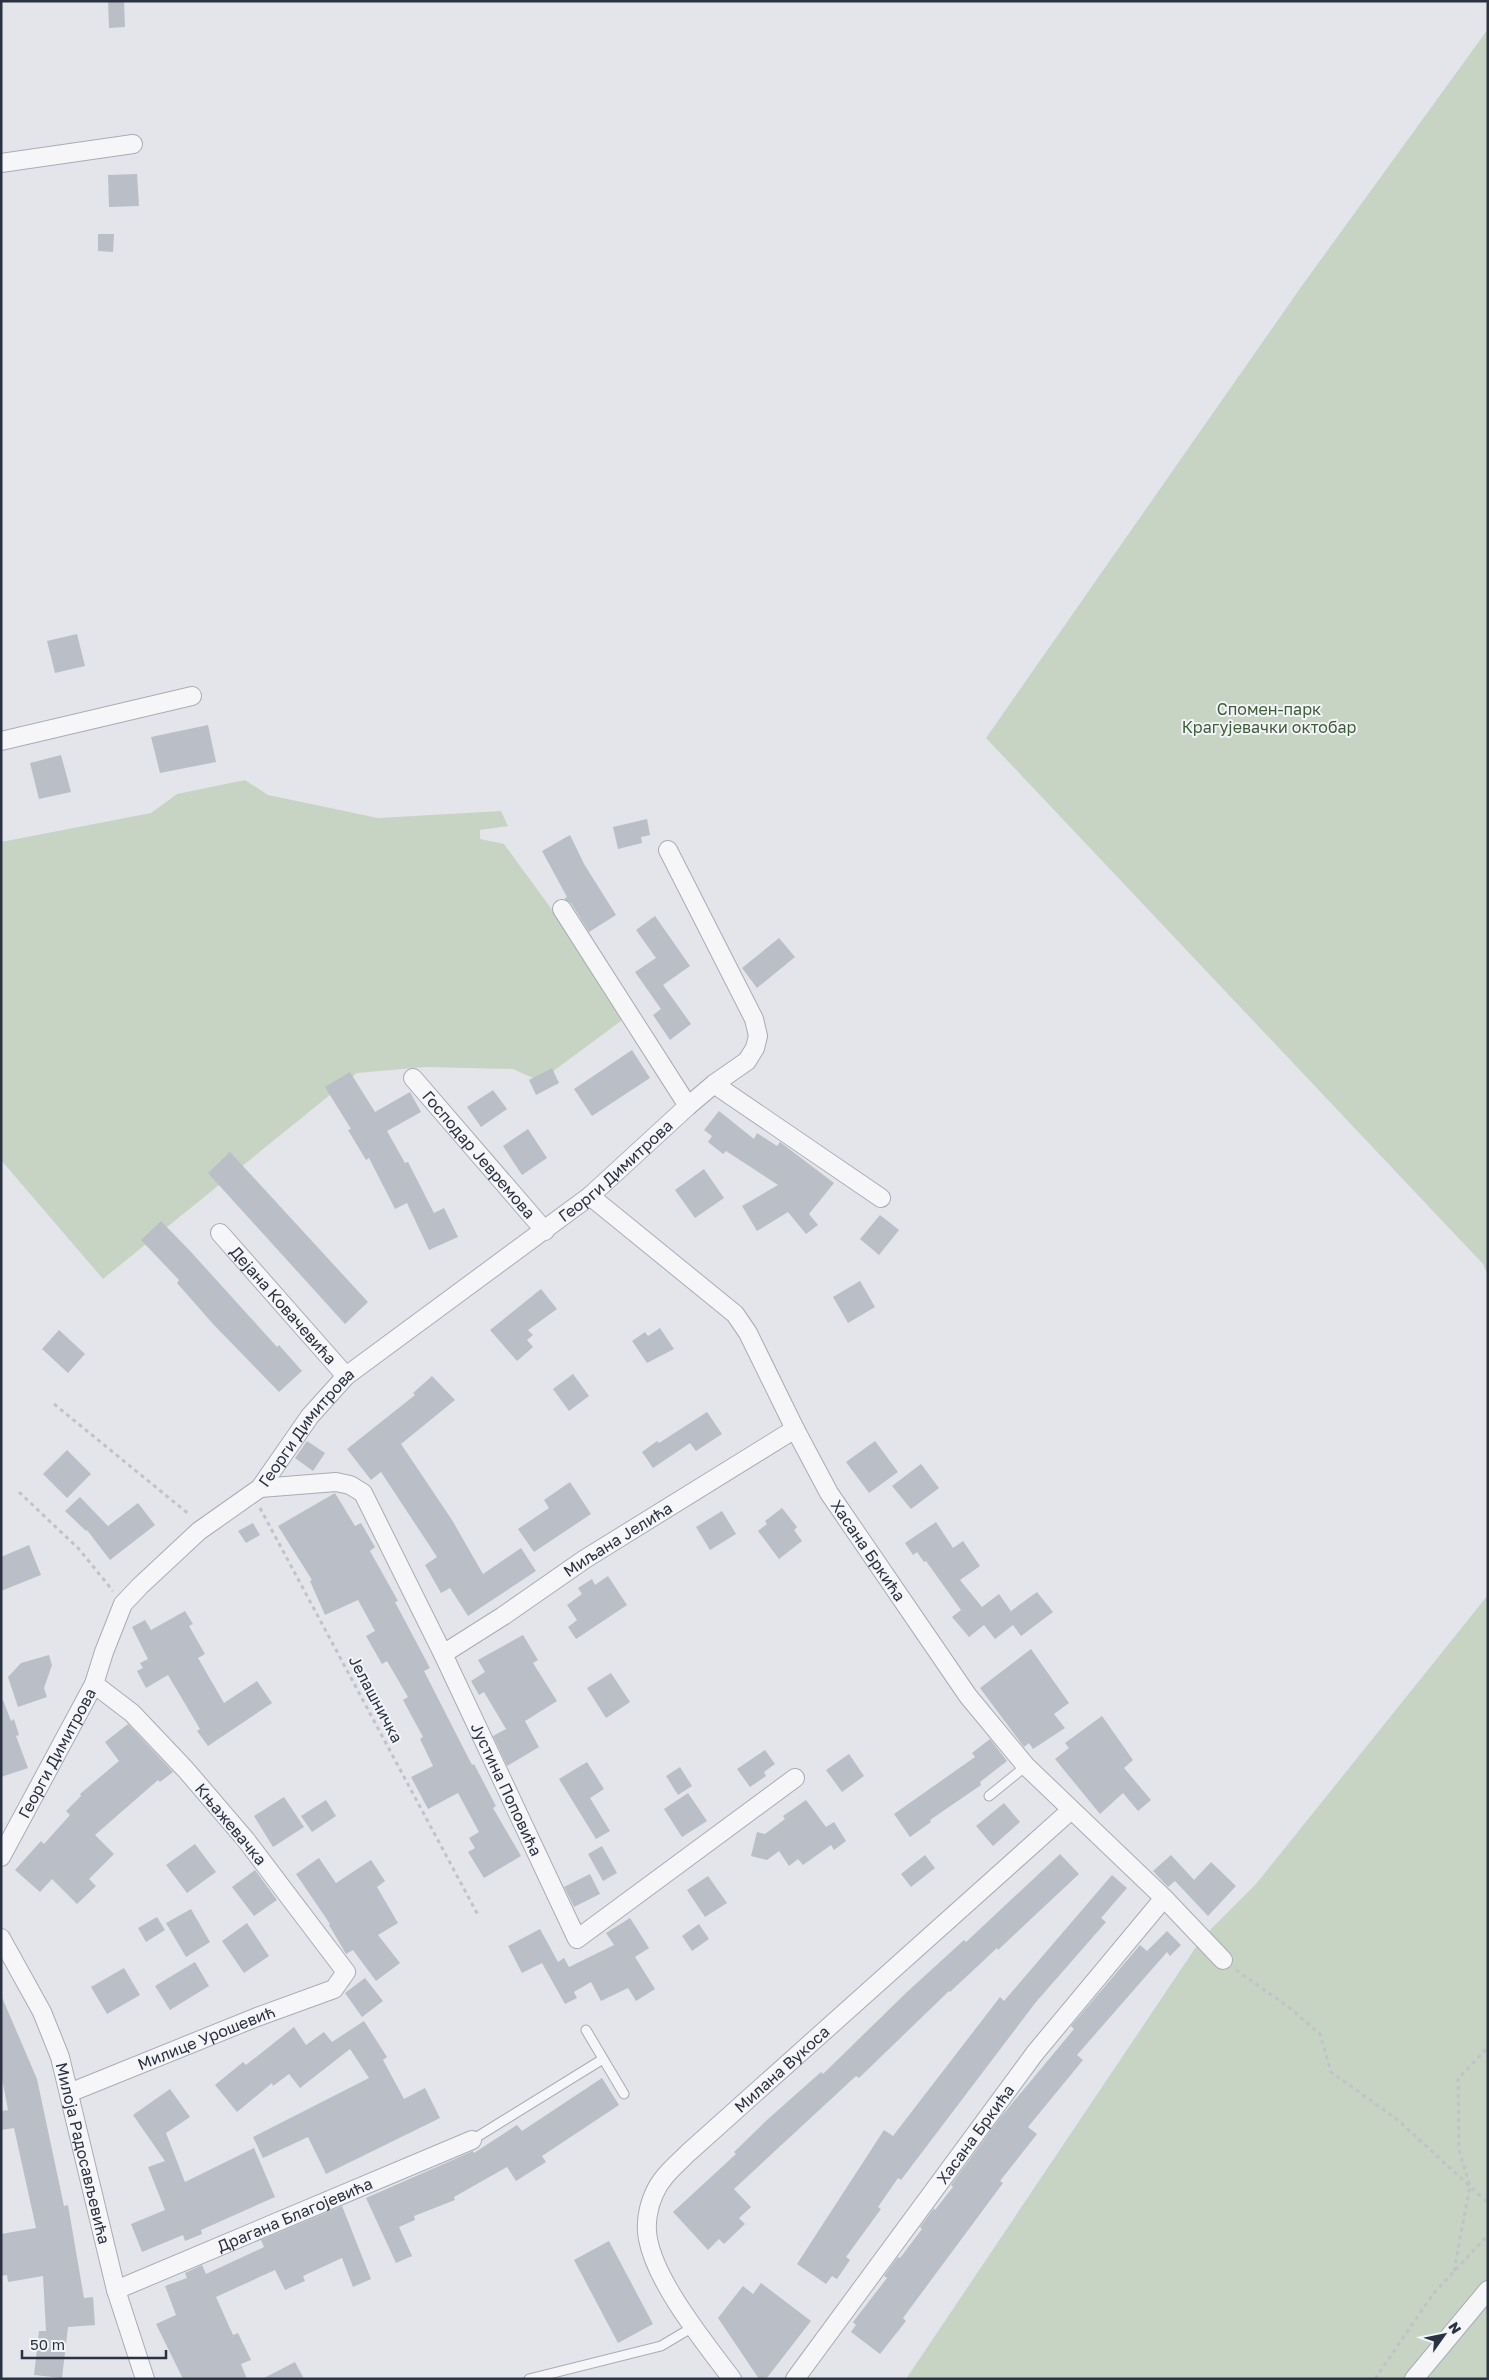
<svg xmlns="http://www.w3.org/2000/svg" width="1489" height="2380" viewBox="0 0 1489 2380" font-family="'Golos Text',sans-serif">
<rect width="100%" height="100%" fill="#e3e5eb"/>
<g fill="#c7d4c4">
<path d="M1488,29V1276L1483,1264L986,738L1301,287Z"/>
<path d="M245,780L268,795L378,818L501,811L508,826L480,830V839L504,844L629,1015L540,1081L513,1069L425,1067L357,1073L103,1279L1,1160V842L151,813L177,794Z"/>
<path d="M1488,1595V2379H906L1202,1938L1256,1884Z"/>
</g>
<g fill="#babec7">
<path d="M108,1H124L125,27L109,28Z"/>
<path d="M137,174L139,206L109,207L108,175Z"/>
<path d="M98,234H114L113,252L98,251Z"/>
<path d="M77,634L85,666L55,673L47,641Z"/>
<path d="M208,725L216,762L160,773L151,737Z"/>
<path d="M61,755L71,792L39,799L30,763Z"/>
<path d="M647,819L650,835L641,837L642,843L618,849L613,827Z"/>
<path d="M570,835L584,864L616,915L589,932L571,903L564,899L567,897L542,851Z"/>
<path d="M655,916L690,966L663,985L691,1024L670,1040L653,1015L661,1009L635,972L656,958L636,930Z"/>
<path d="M779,938L795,957L757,988L742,968Z"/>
<path d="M632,1050L650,1078L592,1116L574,1089Z"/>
<path d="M552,1068L559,1083L536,1095L529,1080Z"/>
<path d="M350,1072L375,1112L410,1092L421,1112L387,1131L405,1163L408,1162L434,1213L444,1208L458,1237L429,1250L407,1203L395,1209L369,1158L366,1160L348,1130L351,1129L325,1087Z"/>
<path d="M493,1090L507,1109L481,1127L467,1107Z"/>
<path d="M719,1111L754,1139L757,1133L777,1146L780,1142L834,1183L809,1214L818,1225L806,1234L788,1212L757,1231L742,1206L778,1185L726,1151L723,1154L708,1142L712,1136L704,1130Z"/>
<path d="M528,1129L547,1158L522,1175L503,1146Z"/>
<path d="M230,1152L368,1302L345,1324L208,1173Z"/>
<path d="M704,1169L724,1198L695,1218L675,1190Z"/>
<path d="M880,1215L899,1230L879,1255L860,1239Z"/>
<path d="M161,1221L191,1252L277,1347L279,1345L302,1371L279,1392L213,1324L177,1283L179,1280L141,1240Z"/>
<path d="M860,1281L875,1307L848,1323L833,1297Z"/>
<path d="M541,1289L557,1309L528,1330L533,1335L527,1340L533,1347L517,1361L490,1330Z"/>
<path d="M660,1328L674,1349L647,1363L632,1341L645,1332L648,1336Z"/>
<path d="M59,1330L85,1354L68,1373L42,1349Z"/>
<path d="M573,1374L589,1396L569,1411L553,1389Z"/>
<path d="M432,1376L455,1400L401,1444L452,1520L483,1574L521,1548L536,1571L468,1616L450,1588L441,1593L425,1565L437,1557L381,1472L371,1480L347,1449L415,1395L413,1393Z"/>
<path d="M707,1412L722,1434L696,1451L690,1443L653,1468L642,1452L657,1441L659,1443Z"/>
<path d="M307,1441L325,1453L313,1471L295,1458Z"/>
<path d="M875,1441L898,1472L869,1493L846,1462Z"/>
<path d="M67,1450L91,1474L67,1498L43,1474Z"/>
<path d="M921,1464L939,1488L911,1509L892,1486Z"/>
<path d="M570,1482L591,1514L534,1552L518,1529L549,1508L544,1500Z"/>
<path d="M335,1493L355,1526L361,1523L375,1547L370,1551L398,1601L395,1602L430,1668L424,1671L472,1765L474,1764L496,1806L493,1808L521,1856L484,1878L468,1852L475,1848L469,1838L479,1832L458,1793L428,1809L411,1777L433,1766L420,1739L423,1737L403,1700L408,1697L387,1661L382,1664L366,1636L375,1631L358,1600L325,1615L310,1581L312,1580L278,1526Z"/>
<path d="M80,1497L108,1526L138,1503L155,1525L110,1560L87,1530L86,1531L65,1511Z"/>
<path d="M782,1508L797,1527L794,1530L802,1541L779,1559L758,1531L767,1524L765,1521Z"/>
<path d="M722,1511L736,1534L710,1550L696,1527Z"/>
<path d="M936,1522L953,1548L963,1541L980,1566L960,1580L982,1607L999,1594L1011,1611L1037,1592L1053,1612L1021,1636L1013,1625L995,1639L984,1625L969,1637L952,1617L961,1610L926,1561L924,1562L917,1552L913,1555L905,1543Z"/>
<path d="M253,1523L260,1535L246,1543L238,1531Z"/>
<path d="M29,1545L41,1575L1,1591V1557Z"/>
<path d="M608,1576L627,1605L576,1639L568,1627L577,1620L567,1605L582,1594L578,1588L592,1579L595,1585Z"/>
<path d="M185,1611L193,1624L189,1626L205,1654L198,1658L224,1703L257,1681L272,1703L208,1746L197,1731L200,1729L168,1675L146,1688L137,1671L143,1668L140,1663L148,1659L132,1627L145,1620L151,1630Z"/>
<path d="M523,1635L538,1660L533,1663L557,1701L525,1721L539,1747L507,1766L493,1736L506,1729L484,1692L479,1695L471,1681L485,1672L478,1660Z"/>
<path d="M1031,1649L1069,1703L1054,1714L1065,1728L1033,1749L1029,1743L1024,1747L980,1688Z"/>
<path d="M49,1655L52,1665L44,1688L47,1697L18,1707L8,1677L21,1663Z"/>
<path d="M611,1673L630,1702L606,1718L587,1688Z"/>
<path d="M1,1700H3L11,1721L14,1719L19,1735L16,1736L28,1768L1,1777Z"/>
<path d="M1102,1716L1133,1760L1124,1768L1151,1800L1138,1811L1123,1793L1100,1814L1055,1759L1069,1748L1065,1743Z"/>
<path d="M128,1724L173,1772L160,1782L158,1780L95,1835L114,1854L89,1879L96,1886L77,1904L52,1879L40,1892L15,1870L41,1841L44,1844L70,1815L66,1811L81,1796L80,1794L119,1761L105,1742Z"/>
<path d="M990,1739L1007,1761L980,1782L981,1785L930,1820L931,1822L910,1837L894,1814L975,1757L972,1753Z"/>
<path d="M765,1750L775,1764L764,1772L766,1776L750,1787L737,1769Z"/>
<path d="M849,1754L864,1776L842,1792L826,1770Z"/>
<path d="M587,1762L604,1789L590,1798L610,1831L596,1839L559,1779Z"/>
<path d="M680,1767L692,1786L678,1795L666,1776Z"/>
<path d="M688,1793L707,1821L682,1837L664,1809Z"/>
<path d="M284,1797L304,1827L273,1847L254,1816Z"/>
<path d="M326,1800L336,1816L312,1832L301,1816Z"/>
<path d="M806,1800L826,1827L834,1822L846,1841L834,1850L831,1845L803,1865L798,1859L789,1866L779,1851L767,1860L751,1856L757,1832L765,1834L785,1819L783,1816Z"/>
<path d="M1004,1803L1020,1822L993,1846L976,1826Z"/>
<path d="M195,1844L216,1872L187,1893L166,1865Z"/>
<path d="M602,1846L617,1873L603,1881L588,1854Z"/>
<path d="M1060,1854L1079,1874L998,1950L997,1948L950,1992L949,1991L859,2078L856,2076L734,2189L751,2207L739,2218L745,2224L724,2244L719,2239L708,2250L673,2212L736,2154L734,2152L767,2120L821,2072L823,2074L907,1992L964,1940L966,1942Z"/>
<path d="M925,1855L935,1868L911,1887L901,1874Z"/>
<path d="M1171,1855L1194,1880L1211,1862L1236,1886L1208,1916L1175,1881L1168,1887L1153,1871Z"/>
<path d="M319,1858L336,1883L371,1860L385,1881L377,1887L398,1923L378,1935L400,1963L376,1981L353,1950L346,1954L329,1925L330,1924L296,1874Z"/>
<path d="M255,1870L277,1900L254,1916L232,1887Z"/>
<path d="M590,1874L600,1894L574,1907L564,1887Z"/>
<path d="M1112,1875L1127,1888L1101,1918L1106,1922L1036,2002L901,2180L898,2178L878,2207L881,2209L846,2257L850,2260L837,2279L832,2276L826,2284L797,2264L884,2130L893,2136L1000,1997L1004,2001Z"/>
<path d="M708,1876L727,1903L705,1917L687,1890Z"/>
<path d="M191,1909L210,1942L186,1957L166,1923Z"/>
<path d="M157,1917L165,1930L146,1942L138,1928Z"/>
<path d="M630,1918L649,1948L635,1957L655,1989L636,2001L628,1988L601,2001L591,1982L574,1992L577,1998L565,2004L542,1963L522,1973L508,1946L540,1929L558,1962L564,1958L569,1967L614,1945L606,1933Z"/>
<path d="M247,1923L269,1956L244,1973L222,1941Z"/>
<path d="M699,1924L709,1939L692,1951L682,1936Z"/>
<path d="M1167,1931L1181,1945L1170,1956L1167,1952L1077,2055L1083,2060L1028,2127L1037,2134L1000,2181L1003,2183L903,2318L906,2321L880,2354L851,2332L856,2325L853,2322L887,2278L884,2276L894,2262L898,2257L900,2258L922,2229L920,2227L934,2208L935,2210L953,2187L951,2185L1000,2118L1074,2029L1071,2026L1140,1945L1147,1951Z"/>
<path d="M195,1962L209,1986L170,2010L155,1986Z"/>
<path d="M124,1968L140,1995L107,2014L91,1987Z"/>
<path d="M365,1978L383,2001L362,2017L345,1993Z"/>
<path d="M1,1995L37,2079L64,2206L68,2205L84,2298L93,2297L95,2325L68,2327L62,2378L34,2375L39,2331H46L43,2276L8,2282L7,2275L1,2276V2234L36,2228L14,2128L1,2130V2111L8,2110L1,2073Z"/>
<path d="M364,2021L387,2057L383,2060L404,2099L425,2088L440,2118L326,2174L308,2137L263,2158L253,2137L369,2078L350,2049L300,2088L289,2074L273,2086L272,2083L237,2112L215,2085L243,2062L246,2065L294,2027L306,2045L324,2032L332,2042Z"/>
<path d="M602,2078L619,2105L542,2156L546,2162L516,2181L507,2167L454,2197L455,2200L414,2216L415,2220L399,2227L412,2256L396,2263L366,2198L473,2151L474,2153L517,2125L522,2131Z"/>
<path d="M170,2089L190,2117L166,2133L185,2182L254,2148L275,2197L201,2230L202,2234L185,2241L183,2235L142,2252L131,2224L165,2210L148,2167L165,2161L133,2115Z"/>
<path d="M342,2206L371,2279L353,2287L342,2258L303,2276L305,2281L285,2290L275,2270L216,2297L233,2335L238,2333L251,2360L241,2364L247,2379H183L156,2324L176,2315L165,2286L187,2278L185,2273L202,2265L206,2274L264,2247L261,2240Z"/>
<path d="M609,2241L653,2324L618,2343L574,2260Z"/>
<path d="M761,2283L811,2321L766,2379H759L718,2318L743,2286L753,2294Z"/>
<path d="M295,2362L304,2379H262Z"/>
</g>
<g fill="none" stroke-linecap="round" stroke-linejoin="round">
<g stroke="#a8acb5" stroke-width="11">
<g id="lane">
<path d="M989,1796L1026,1766"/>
<path d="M586,2030L624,2094"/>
<path d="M472,2140L603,2059"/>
<path d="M529,2379L661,2346L693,2327"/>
</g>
</g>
<g stroke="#a8acb5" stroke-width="20">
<g id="street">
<path d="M1,163L133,144"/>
<path d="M1,741L192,696"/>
<path d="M562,909L688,1106"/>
<path id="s1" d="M413,1078L545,1231"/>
<path d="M714,1084L881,1198"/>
<path id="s2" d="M590,1196L735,1314L748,1333L795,1429L829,1493L968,1696L1026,1766L1164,1898L1223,1960"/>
<path id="s3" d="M220,1233L346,1376"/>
<path id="s4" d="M260,1488L336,1482L350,1485L363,1493L443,1654L577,1939L795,1778"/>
<path id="s5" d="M443,1654L503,1616L585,1559L795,1429"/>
<path id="s6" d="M1,1857L94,1684L104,1652L123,1604L140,1586L199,1531L260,1488L310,1416L346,1376L590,1196L688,1106L714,1084L747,1061L755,1048L758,1036L754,1019L668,850"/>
<path id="s7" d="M1,1938L42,2012L60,2057L116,2290L145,2379"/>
<path id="s8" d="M69,2093L257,2017L334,1989L346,1972L246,1840L186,1770L132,1713L94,1684"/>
<path id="s9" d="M116,2290L472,2140"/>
<path id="s10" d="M732,2379C705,2343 656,2283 648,2239C645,2225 648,2207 654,2194C661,2177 675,2166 688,2153L1071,1810"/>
<path id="s11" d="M795,2379L1035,2053L1164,1898"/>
<path d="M1414,2379L1488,2290"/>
</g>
</g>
<g stroke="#c1c3c9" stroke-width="3" stroke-dasharray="4 4" stroke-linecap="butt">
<path d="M54,1404L190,1515"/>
<path d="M19,1492L79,1549L113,1591"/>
<path d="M260,1508L478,1915"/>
<path d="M1236,1970L1290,2008L1320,2034L1331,2072L1398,2120L1488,2203"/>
<path d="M1454,2271L1470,2186L1459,2150L1458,2079L1488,2047"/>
<path d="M1375,2379L1433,2294L1488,2235"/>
</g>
<use href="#lane" stroke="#f6f6f9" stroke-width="9"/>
<use href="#street" stroke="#f6f6f9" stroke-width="18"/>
</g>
<g text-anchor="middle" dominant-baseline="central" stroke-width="4" stroke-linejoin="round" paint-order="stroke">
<g font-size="16" fill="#3d5d39" stroke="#f3f4f8">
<text x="1269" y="709">Спомен-парк<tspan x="1269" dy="18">Крагујевачки октобар</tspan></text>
</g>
<g font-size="16" fill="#2b3242" stroke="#f3f4f8">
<text stroke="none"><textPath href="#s1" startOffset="101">Господар Јевремова</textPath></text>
<text stroke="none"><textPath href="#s6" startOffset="942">Георги Димитрова</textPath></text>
<text stroke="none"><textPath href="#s3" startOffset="96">Дејана Ковачевића</textPath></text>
<text stroke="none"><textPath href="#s6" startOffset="538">Георги Димитрова</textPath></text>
<text stroke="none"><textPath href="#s5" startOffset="209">Миљана Јелића</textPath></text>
<text stroke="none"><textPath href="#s2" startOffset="459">Хасана Бркића</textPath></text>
<text transform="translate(376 1699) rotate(62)">Јелашничка</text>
<text stroke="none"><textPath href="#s6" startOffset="118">Георги Димитрова</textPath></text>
<text stroke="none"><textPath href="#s4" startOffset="435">Јустина Поповића</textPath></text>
<text transform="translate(231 1824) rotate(50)">Књажевачка</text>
<text stroke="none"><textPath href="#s8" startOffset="148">Милице Урошевић</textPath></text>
<text stroke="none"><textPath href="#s10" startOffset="390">Милана Вукоса</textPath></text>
<text stroke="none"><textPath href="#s11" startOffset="304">Хасана Бркића</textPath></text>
<text stroke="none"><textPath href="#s7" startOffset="232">Милоја Радосављевића</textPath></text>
<text stroke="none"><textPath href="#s9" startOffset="194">Драгана Благојевића</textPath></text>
</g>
</g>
<rect width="1489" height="2380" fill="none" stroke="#2b3242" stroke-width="5"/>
<g transform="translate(1444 2335) rotate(57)" stroke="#f3f4f8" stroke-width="4" paint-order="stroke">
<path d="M0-4L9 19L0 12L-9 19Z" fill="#2b3242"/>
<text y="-8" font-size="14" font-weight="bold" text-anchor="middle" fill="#2b3242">N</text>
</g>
<path d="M22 2350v8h144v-8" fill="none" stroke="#2b3242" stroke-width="2.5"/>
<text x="30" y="2350" font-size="15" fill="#2b3242" stroke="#f3f4f8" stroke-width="4" paint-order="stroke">50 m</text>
</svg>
